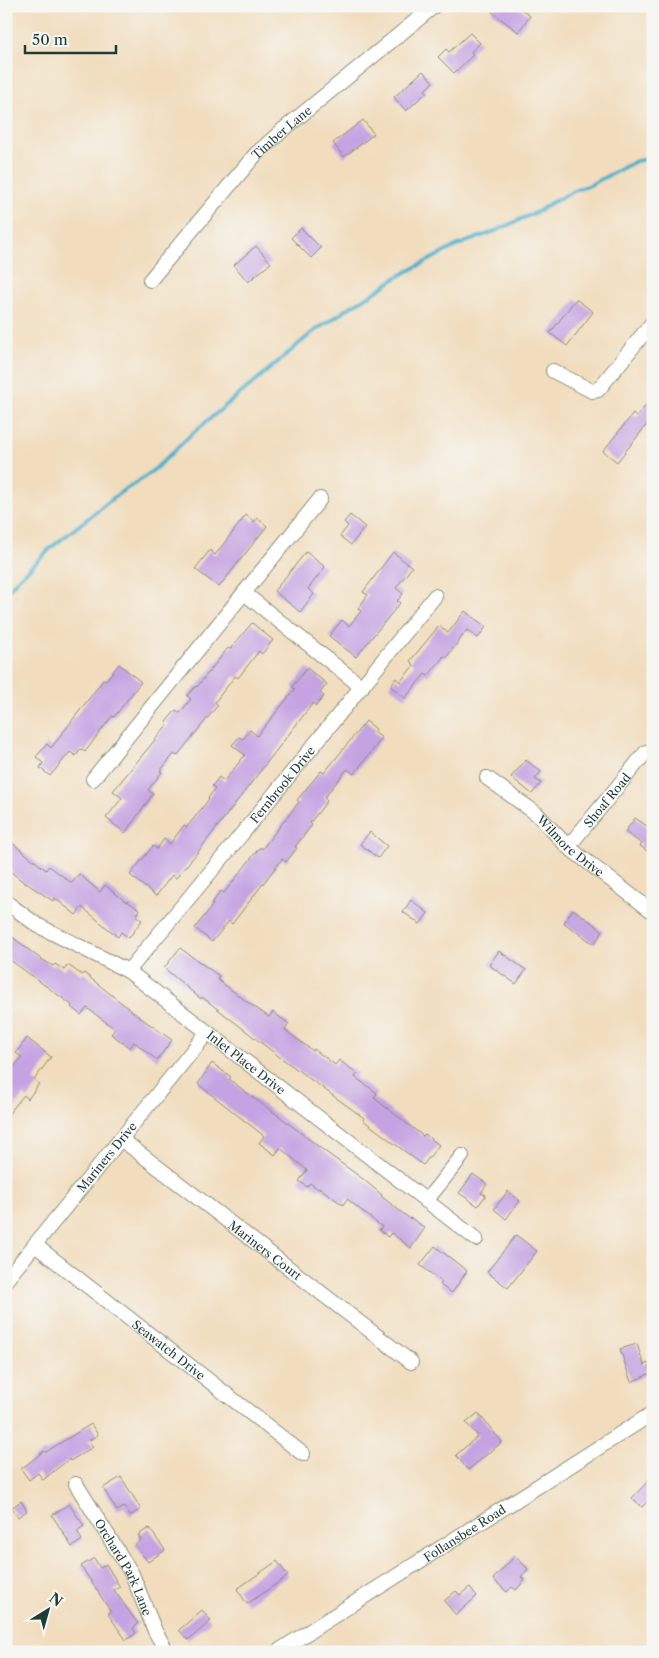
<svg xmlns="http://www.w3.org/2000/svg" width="659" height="1658" viewBox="0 0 659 1658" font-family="'Libre Caslon Text',serif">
<rect width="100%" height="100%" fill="#f6f6f2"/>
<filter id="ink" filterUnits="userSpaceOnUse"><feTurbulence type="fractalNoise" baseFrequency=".02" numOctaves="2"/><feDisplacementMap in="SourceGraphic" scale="10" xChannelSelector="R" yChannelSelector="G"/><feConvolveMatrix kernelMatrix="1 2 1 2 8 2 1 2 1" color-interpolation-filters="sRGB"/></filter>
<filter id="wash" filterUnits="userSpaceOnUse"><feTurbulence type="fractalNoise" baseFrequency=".0096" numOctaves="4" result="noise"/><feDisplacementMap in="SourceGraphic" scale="20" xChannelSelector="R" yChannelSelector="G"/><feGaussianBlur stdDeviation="1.12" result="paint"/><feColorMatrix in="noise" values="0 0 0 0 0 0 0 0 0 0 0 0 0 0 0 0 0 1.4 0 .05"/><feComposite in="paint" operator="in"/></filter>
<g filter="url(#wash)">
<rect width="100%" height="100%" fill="#f1ddbe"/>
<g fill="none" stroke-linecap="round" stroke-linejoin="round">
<path stroke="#4db1cc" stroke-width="4" d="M6,593L17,580L53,546L121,492L142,479L156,468L195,431L252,384L314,331L342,313L345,310L374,293L397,277L458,245L493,232L539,211L551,203L578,189L588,186L636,161L653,158"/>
</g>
<g id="blocks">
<g fill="#c5a3e2">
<path d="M496,6H517L530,16L518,32L492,12Z"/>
<path d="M470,33L480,43L471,52L473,55L454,73L438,57L446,49L449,52Z"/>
<path d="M423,71L433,82L425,90L427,92L406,111L394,97Z"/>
<path d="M363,120L374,134L344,157L333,143Z"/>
<path d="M301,228L321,248L311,258L291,238Z"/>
<path d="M256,246L271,263L248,282L234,265Z"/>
<path d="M576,299L593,312L567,346L550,333Z"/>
<path d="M653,397V417L617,462L603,451L633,414L636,417Z"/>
<path d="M246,515L254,522L257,518L267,526L219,587L195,569L210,550L215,555Z"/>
<path d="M350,515L365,527L351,545L340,536L348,526L344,522Z"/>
<path d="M306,552L325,567L308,589L314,594L300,612L274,591Z"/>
<path d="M393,552L412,567L396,588L403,594L397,601L400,603L356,657L329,636L342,620L349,626L361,611L358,608L368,595L363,592Z"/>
<path d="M465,611L486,627L478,638L467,630L446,658L444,656L428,676L425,674L405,698L390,686L396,678L400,682L414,665L410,661L439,626L448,633Z"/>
<path d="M252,623L273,640L262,654L259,651L238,678L235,676L215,702L218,705L177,756L174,754L160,771L162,772L148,790L153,794L125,833L106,818L122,798L113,791L168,724L166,722L176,710L180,713L191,699L187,696L196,686L197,687L228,648L230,649Z"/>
<path d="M119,664L141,682L114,717L112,716L85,752L81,749L76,756L70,752L50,776L40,768L43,763L36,757L47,744L51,748L104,679L106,680Z"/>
<path d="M307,668L327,684L320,693L324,696L316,706L313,703L197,853L176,878L172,875L156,896L130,875L153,846L157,849L164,839L170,844L184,825L187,827L209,799L208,798L215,789L212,786L219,777L224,781L245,755L232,745L239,737L243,739L250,730L257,736L295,689L292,687Z"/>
<path d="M366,721L376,729L374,732L382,738L354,774L347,769L324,798L327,801L310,823L312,825L295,847L297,848L286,862L282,859L232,924L229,921L212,942L195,928L213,905L211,904L221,891L224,893L260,847L262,849L299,802L297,800L321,771L324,773Z"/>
<path d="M526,760L541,772L535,779L541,783L532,794L511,777Z"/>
<path d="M635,818L653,830V855L640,846L642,844L625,832Z"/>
<path d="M370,832L387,846L378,858L360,844Z"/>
<path d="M6,838L46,870L49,866L72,883L79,874L100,892L105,885L126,902L127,901L140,910L136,916L142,920L129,938L121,932L118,937L82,907L76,915L55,898L53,901L26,883V884L6,868Z"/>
<path d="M411,900L428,913L420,924L403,912Z"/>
<path d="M573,909L603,931L594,944L564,923Z"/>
<path d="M6,932L38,957L53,966L55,964L64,970L68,965L82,975L84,973L138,1016L172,1040L157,1060L134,1042L130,1048L111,1034L115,1029L87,1008L81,1015L71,1007L72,1005L6,957Z"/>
<path d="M180,948L219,976L217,979L247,1002L269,1017L273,1012L289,1024L285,1030L313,1051L314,1049L335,1065L339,1060L358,1074L355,1077L377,1093L374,1098L423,1136L425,1134L439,1145L423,1165L363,1120L364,1118L277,1055L202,997L201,999L164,968Z"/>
<path d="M499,951L526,970L516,984L489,965Z"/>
<path d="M27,1038L51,1057L34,1080L39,1084L28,1099L24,1095L6,1117V1077L22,1057L16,1053Z"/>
<path d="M212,1063L231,1077L229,1079L255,1099L279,1116L323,1150L363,1179L382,1195L381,1196L410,1219L411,1218L425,1228L411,1248L391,1233L388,1237L379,1230L382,1227L347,1199L343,1205L320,1188L318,1189L310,1183L307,1187L299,1181L307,1170L280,1148L275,1155L259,1143L264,1136L198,1084Z"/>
<path d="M473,1174L487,1184L481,1193L486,1195L478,1206L459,1193Z"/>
<path d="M508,1191L520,1201L506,1219L494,1209Z"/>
<path d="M516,1235L537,1251L508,1288L487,1272Z"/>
<path d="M435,1246L467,1271L452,1293L440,1285L442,1282L420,1265Z"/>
<path d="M637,1344L644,1365L648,1363L651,1373L631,1382L620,1349Z"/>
<path d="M478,1413L502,1442L468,1470L456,1455L478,1436L466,1423Z"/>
<path d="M91,1424L98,1435L88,1441L93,1447L70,1461L69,1459L43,1480L38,1473L29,1480L21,1469L44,1451L46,1452Z"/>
<path d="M653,1476V1496L642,1507L632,1498Z"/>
<path d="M121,1477L141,1509L130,1516L124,1507L117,1511L103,1488Z"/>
<path d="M21,1501L27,1511L18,1517L11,1508Z"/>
<path d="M69,1504L84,1526L77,1531L82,1540L72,1547L52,1515Z"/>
<path d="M149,1528L165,1550L148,1562L135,1545L141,1540L138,1535Z"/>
<path d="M515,1556L528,1569L521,1577L525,1580L516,1590L512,1587L507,1592L493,1579Z"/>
<path d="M94,1558L100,1568L106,1564L120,1587L114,1590L138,1624L133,1628L136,1633L126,1640L108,1614L111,1612L81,1566Z"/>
<path d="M277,1561L288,1576L247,1604L237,1589Z"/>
<path d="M470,1587L477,1596L456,1615L444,1601L456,1591L460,1595Z"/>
<path d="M202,1610L211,1621L188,1640L179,1630Z"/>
</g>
</g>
</g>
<g filter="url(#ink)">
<use href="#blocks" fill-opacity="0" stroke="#888d79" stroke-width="1"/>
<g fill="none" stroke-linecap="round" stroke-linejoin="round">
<g stroke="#888d79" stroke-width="16">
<g id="minor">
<path id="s1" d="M150,280L256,154L284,129L434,6"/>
<path d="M553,371L592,391L598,390L653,322"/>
<path d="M244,593L362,687"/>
<path id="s2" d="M487,778L537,814L568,847L653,912"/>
<path d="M93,779L320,499"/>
<path id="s3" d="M568,847L646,752"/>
<path id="s4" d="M6,902L37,925L128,971L476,1239"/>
<path id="s5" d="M128,971L228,851L435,596"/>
<path id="s6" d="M121,1139L411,1362"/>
<path d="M426,1201L462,1156"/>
<path id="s7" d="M35,1245L303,1454"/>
<path id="s8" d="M6,1280L207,1033"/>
<path id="s9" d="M76,1484L132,1574L155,1631L167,1652"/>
<path id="s10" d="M277,1652L653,1413"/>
</g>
</g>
<use href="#minor" stroke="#fff" stroke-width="14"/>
</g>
</g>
<g text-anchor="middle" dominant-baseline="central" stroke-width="4.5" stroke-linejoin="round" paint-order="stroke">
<g font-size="12" fill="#1f3d34" stroke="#f6f6f2">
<text stroke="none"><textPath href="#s1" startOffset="198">Timber Lane</textPath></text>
<text stroke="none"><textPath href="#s5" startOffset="242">Fernbrook Drive</textPath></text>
<text stroke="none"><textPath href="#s3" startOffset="61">Shoaf Road</textPath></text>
<text stroke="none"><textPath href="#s2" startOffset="108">Wilmore Drive</textPath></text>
<text stroke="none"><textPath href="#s4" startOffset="290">Inlet Place Drive</textPath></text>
<text stroke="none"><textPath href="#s8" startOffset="159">Mariners Drive</textPath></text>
<text stroke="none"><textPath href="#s6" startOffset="182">Mariners Court</textPath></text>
<text stroke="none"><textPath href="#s7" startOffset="170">Seawatch Drive</textPath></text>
<text stroke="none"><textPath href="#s10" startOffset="222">Follansbee Road</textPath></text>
<text stroke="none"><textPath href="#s9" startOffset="96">Orchard Park Lane</textPath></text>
</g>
</g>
<rect width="659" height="1658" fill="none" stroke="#f6f6f2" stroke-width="25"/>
<g transform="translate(48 1610) rotate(37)" stroke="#f6f6f2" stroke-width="4" paint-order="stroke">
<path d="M0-4L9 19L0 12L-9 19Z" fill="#1f3d34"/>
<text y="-8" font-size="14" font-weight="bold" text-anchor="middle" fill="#1f3d34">N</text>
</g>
<path d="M25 45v8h91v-8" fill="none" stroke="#1f3d34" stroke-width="2.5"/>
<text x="32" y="45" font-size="15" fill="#1f3d34" stroke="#f6f6f2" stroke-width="4" paint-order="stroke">50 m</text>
</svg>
